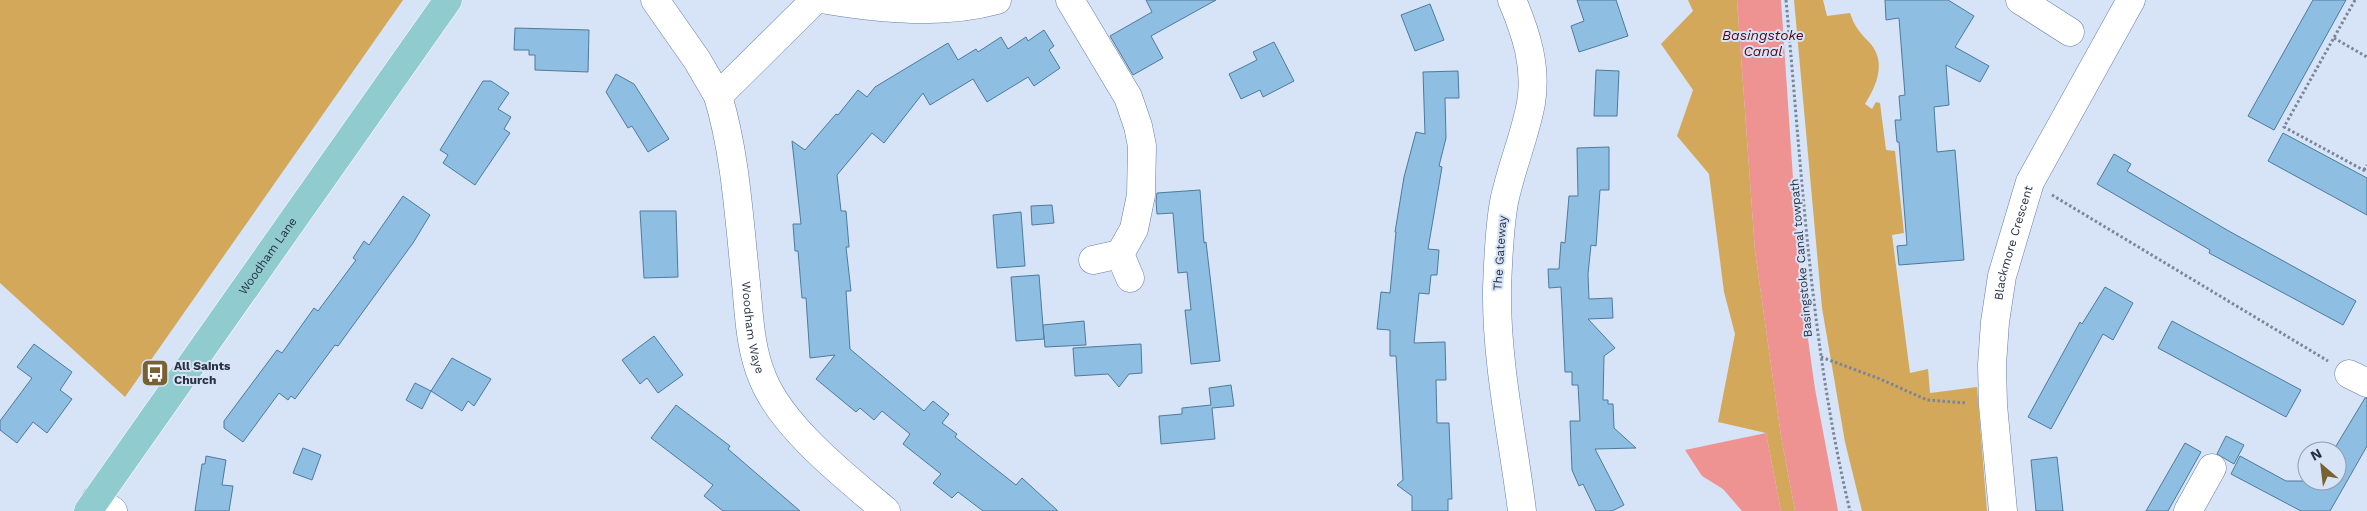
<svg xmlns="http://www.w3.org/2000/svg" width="2367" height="511" viewBox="0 0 2367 511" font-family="'Work Sans',sans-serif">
<rect width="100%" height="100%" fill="#d7e3f6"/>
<g fill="#d3a85a">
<path d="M0,0H403L125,397L0,283Z"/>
<path d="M1688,0H1737L1755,251L1781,436L1795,511H1781L1766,433L1718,422L1735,334L1724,292L1709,174L1677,136L1693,90L1661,44L1693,11Z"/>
<path d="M1794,0H1823L1827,16L1850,13C1854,26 1860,33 1869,42C1887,61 1877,85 1865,104L1872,109L1876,102L1880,103L1886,150L1895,151L1904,233L1892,235L1910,373L1928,369L1930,393L1977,387L1987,511H1862L1845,442L1822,308Z"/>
</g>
<g fill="#ee9392">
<path d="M1737,0H1781L1800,282L1815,389L1838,511H1795L1781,436L1755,251Z"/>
<path d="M1766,433L1781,511H1742L1723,489L1702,476L1685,450Z"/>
</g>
<g fill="#8ebee2" stroke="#4d7b9c">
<path d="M1146,0H1216L1151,36L1163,58L1133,75L1110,36L1152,12Z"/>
<path d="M1577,0H1616L1628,36L1579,52L1571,26L1584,21Z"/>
<path d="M1885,0H1948L1974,16L1955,47L1989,66L1980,82L1946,65L1949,105L1934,107L1937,152L1955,150L1964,260L1899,265L1897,246L1907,245L1899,142H1897L1895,120H1901L1899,96L1905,95L1899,18L1886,20Z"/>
<path d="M2313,0H2346L2274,130L2248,116Z"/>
<path d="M1430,4L1444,40L1415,51L1401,15Z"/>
<path d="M515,28L589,30L588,72L535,70V55H529V50H514Z"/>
<path d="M1044,30L1054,46L1049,50L1060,68L1034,86L1028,77L987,102L973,79L930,105L923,93L884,143L872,133L837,175L841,211H846L849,247H846L851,291H846L850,349L924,411L933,401L949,414L942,423L957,434L955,437L1016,485L1022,478L1058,511H983L958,492L952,498L933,483L941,474L903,444L910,434L882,411L874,420L860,408L856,412L816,379L835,355L810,358L806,298H802L798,251H795L793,224H801L792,141L805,150L836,114L838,115L858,90L867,97L875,87L948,43L958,60L976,49L978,52L1001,37L1008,49L1026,37L1028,41Z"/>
<path d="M1274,42L1294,81L1263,97L1260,90L1241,99L1229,74L1257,60L1253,52Z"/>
<path d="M1596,70L1619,71L1617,116H1594Z"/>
<path d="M1458,71L1459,98H1445L1446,138L1439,166L1442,167L1428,249L1439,250L1437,275H1431L1429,294L1419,293L1414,343L1445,342L1446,380H1436L1437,423H1449L1452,499H1448V511H1412V496L1397,485L1403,480L1396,356H1390V330L1377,329L1381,292L1390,293L1396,232H1395L1404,177L1416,132L1425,134L1423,72Z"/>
<path d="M616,74L634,84L669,139L648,152L632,126L628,128L606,92Z"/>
<path d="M483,81H491L509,93L498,109L511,117L504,129L510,133L475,185L443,163L448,155L440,150Z"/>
<path d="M2283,133L2367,178V215L2268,161Z"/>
<path d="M1609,147V190H1600L1596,246L1591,245L1588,274L1589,299L1612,298L1613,318L1588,319L1615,348L1604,356L1603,400H1608V404H1613L1614,428L1636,448L1595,449L1624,505L1612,511H1596L1583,484L1579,486L1572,470L1570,421H1580L1578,385H1572V372H1565L1561,287L1549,288L1548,269H1559L1561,242L1565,243L1569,196H1578L1577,148Z"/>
<path d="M2114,154L2131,164L2127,171L2227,230L2356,301L2343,325L2209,253L2210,250L2097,184Z"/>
<path d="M1200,190L1204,243L1206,242L1220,361L1191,364L1185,310H1191L1187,272L1178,273L1173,213L1157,214L1156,201L1157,193Z"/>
<path d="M403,196L430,215L413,243L338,346L335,345L295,399L291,396L288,400L279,393L243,442L224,428V421L277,350L282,353L314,308L318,311L356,260L353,258L364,241L369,245Z"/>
<path d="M1052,205L1054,223L1032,225L1031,206Z"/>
<path d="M640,211H676L678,277L644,278Z"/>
<path d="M1021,212L1025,266L997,268L993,215Z"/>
<path d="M1039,275L1044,339L1016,341L1011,277Z"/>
<path d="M2105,287L2133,303L2113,340L2103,334L2051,429L2028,417L2080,322L2082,324Z"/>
<path d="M1084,321L1086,345L1045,347L1043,325Z"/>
<path d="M2172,321L2301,390L2286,417L2158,348Z"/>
<path d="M654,336L683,375L658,393L647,378L640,384L622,360Z"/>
<path d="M34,344L72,372L60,390L72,399L47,433L33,422L17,443L0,430V421L32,378L17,367Z"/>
<path d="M1141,344L1142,373L1129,374L1119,387L1108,374L1075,376L1073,348Z"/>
<path d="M452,358L491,379L474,406L468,401L462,411L431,391Z"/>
<path d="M415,383L431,391L422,409L406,400Z"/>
<path d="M1231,385L1234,406L1212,408L1215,439L1161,444L1159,416L1182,414V408L1211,405L1209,388Z"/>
<path d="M2365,398H2367V446L2330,511H2301L2231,474L2240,456L2286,481H2337V451H2333Z"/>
<path d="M676,405L730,446L728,449L800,511H723L704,496L713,485L651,438Z"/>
<path d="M2226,436L2244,445L2234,464L2217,454Z"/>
<path d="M2185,443L2201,452L2168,511H2146Z"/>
<path d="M303,448L321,455L312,480L293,473Z"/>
<path d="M206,456L226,460L222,485L233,486L229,511H195L202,464H205Z"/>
<path d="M2057,457L2063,511H2036L2031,460Z"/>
</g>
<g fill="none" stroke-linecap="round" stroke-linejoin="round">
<g stroke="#667faa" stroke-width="29">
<g id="minor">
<path d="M655,0L697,60L718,96"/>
<path id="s1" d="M815,0L718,96C736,156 739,220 746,283C749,315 750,349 763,379C783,428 846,477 886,511"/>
<path d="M827,0C883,9 942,15 997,0"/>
<path d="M1070,0L1128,97L1138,126L1142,146L1141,195L1134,229L1120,254"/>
<path d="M1512,0C1526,33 1537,66 1531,103C1525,136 1511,168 1504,202C1499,230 1498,260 1497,289C1496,363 1513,438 1522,511"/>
<path d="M2020,0L2070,32"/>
<path d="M1120,254L1130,278"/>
<path d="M1093,260L1120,254"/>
<path d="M2349,374L2367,383"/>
<path d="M96,499L113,511"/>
<path id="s2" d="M2003,511L1993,405L1992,365L1995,322L2002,276L2030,182L2131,0"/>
<path d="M2188,511L2212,468"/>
</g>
</g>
<g stroke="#fff" stroke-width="29">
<g id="major">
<path id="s3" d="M88,511L448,0"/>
</g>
</g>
<g stroke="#7a8698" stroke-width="3" stroke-dasharray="2.5 2.5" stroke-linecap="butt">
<path d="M1786,0C1802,171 1810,344 1850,511"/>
<path d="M2355,0L2284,127L2367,172"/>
<path d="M2334,38L2367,57"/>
<path d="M2364,170L2367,165"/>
<path d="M2052,195L2328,361"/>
<path d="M1821,357L1880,379L1927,400L1967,403"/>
</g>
<use href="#minor" stroke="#fff" stroke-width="28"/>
<use href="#major" stroke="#90cbcf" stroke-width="28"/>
</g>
<defs>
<g id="bus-square" transform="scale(1.4375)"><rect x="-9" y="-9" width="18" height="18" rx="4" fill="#7a6132" stroke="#d7e3f6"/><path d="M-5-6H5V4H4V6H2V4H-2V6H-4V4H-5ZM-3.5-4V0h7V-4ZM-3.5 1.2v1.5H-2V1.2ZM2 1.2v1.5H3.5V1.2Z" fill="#fff"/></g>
</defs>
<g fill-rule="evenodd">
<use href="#bus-square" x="155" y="373"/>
</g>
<g text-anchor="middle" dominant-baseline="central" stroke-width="4" stroke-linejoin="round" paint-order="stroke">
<g font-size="12" fill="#283345" stroke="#d7e3f6">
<text stroke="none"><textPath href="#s2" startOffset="271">Blackmore Crescent</textPath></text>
<text transform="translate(1500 253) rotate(-86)">The Gateway</text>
<text stroke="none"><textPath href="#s3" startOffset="312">Woodham Lane</textPath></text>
<text transform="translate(1801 258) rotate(-95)">Basingstoke Canal towpath</text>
<text stroke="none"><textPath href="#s1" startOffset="371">Woodham Waye</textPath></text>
</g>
<g font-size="12" font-weight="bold" fill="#283345" stroke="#d7e3f6" text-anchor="start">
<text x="174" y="366">All Saints<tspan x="174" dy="14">Church</tspan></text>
</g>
<g font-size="14" font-style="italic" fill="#570411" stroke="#d7e3f6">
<text x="1763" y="35">Basingstoke<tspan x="1763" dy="16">Canal</tspan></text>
</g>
</g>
<g transform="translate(2322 466) rotate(332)"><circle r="24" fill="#d7e3f6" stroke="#919daf"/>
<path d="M0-4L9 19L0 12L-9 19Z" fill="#7a6132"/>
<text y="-8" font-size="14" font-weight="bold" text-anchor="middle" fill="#283345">N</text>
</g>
</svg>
